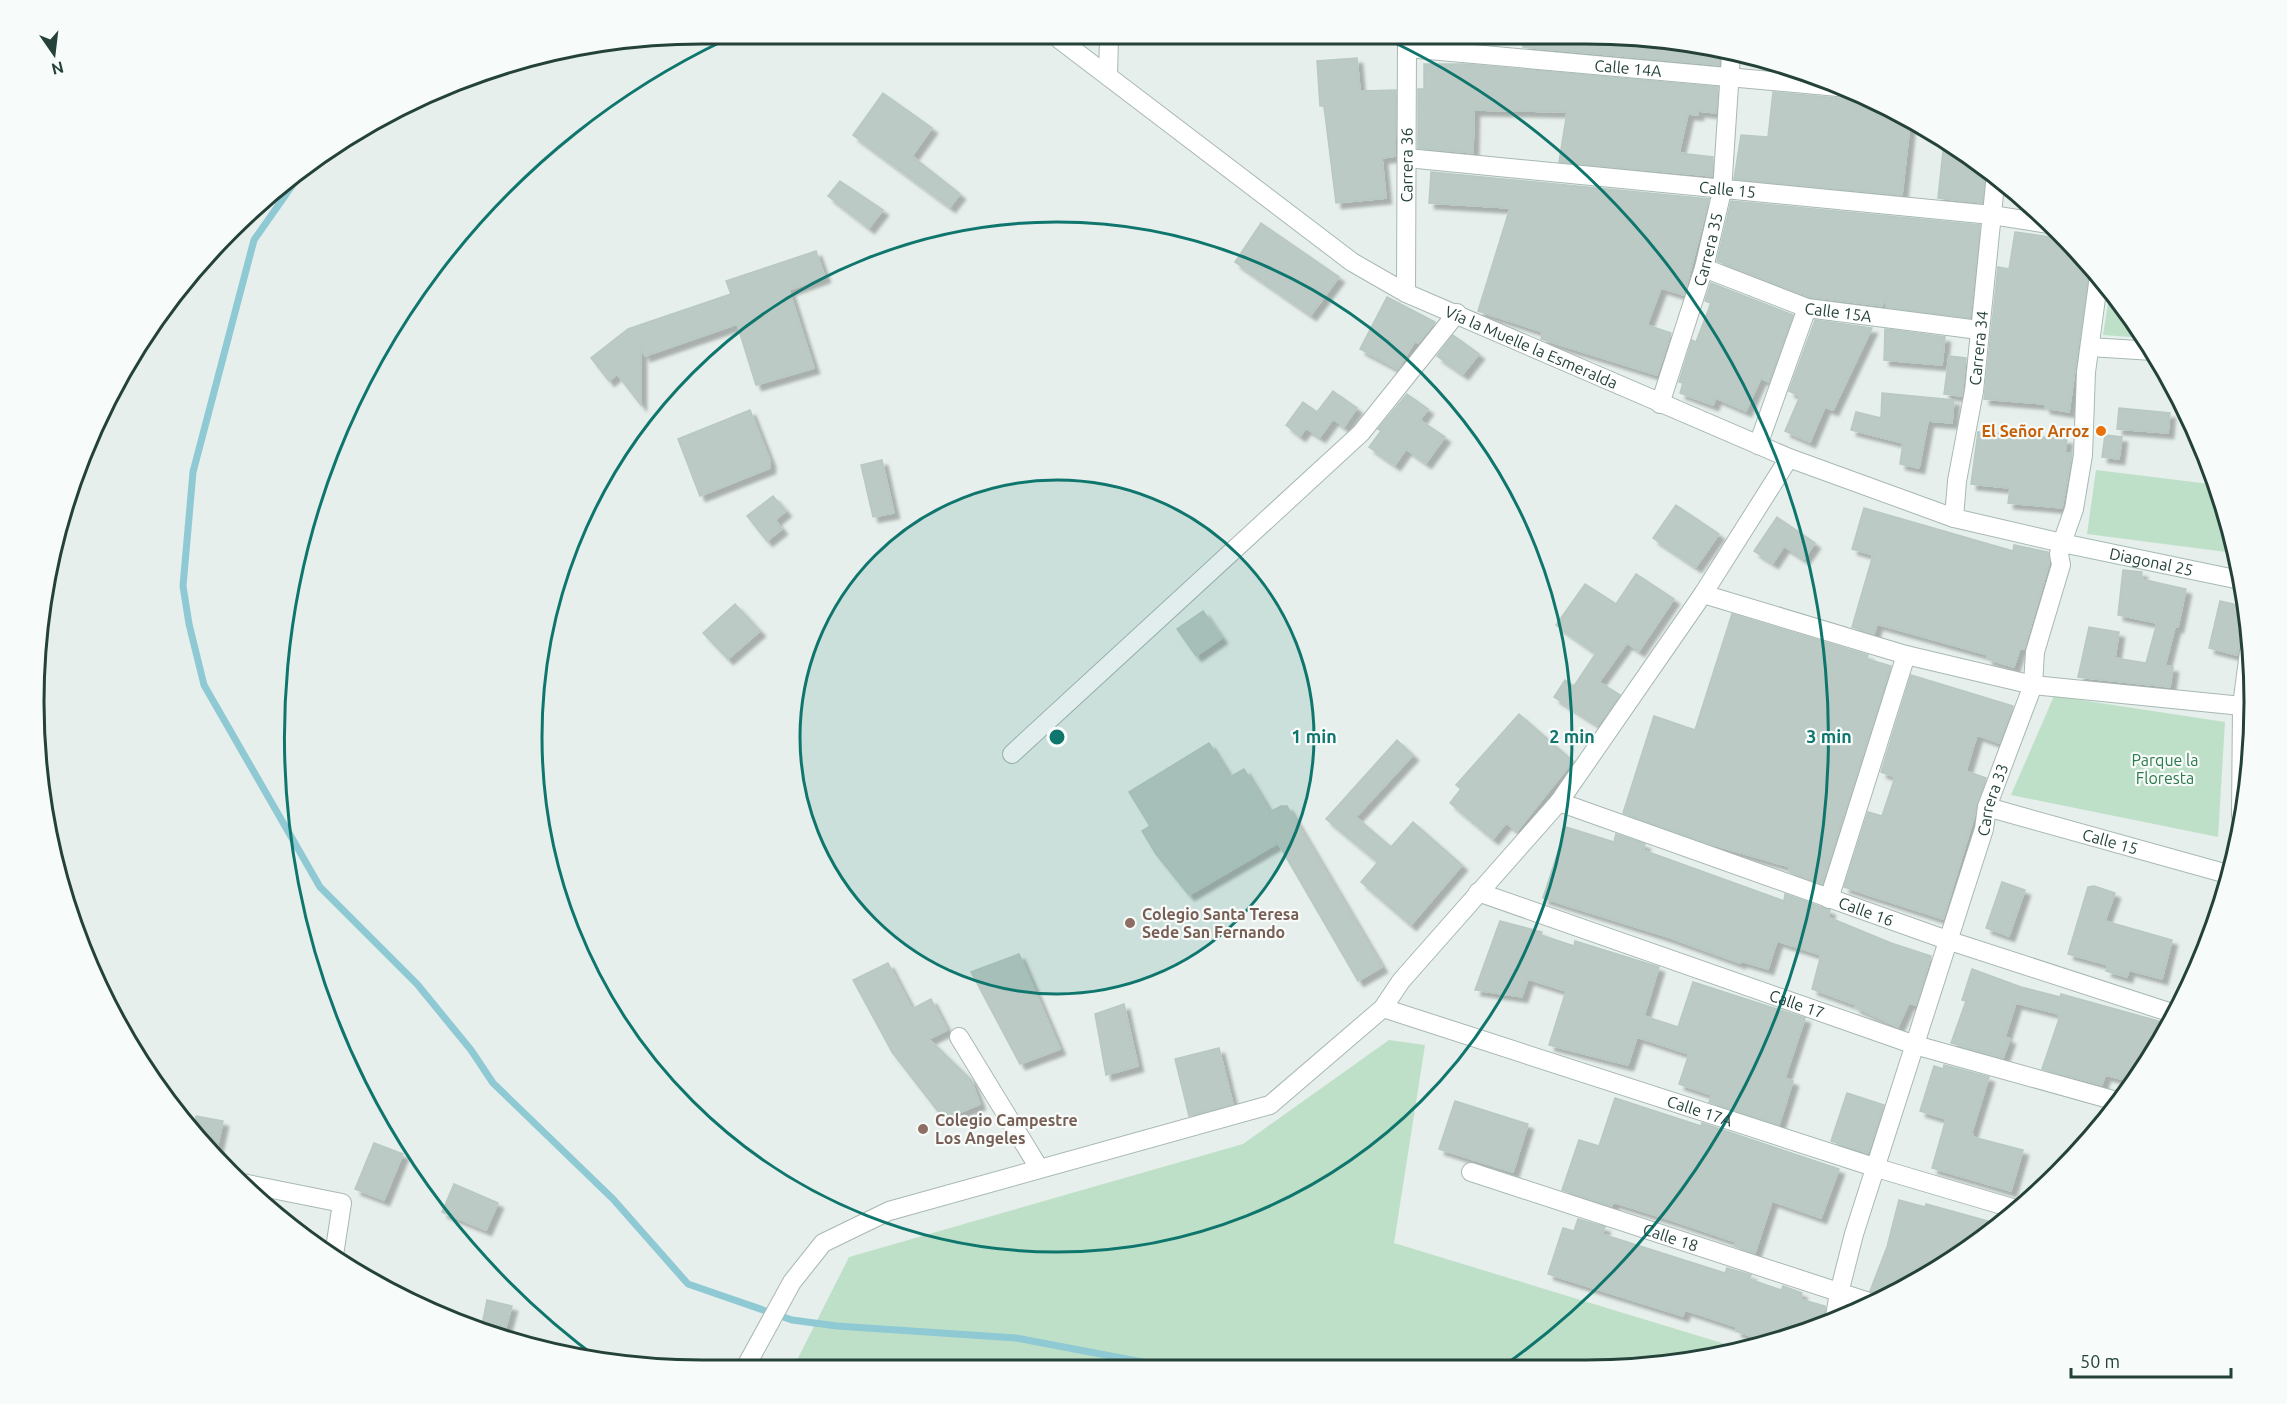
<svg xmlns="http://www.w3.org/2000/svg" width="2287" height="1404" viewBox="0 0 2287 1404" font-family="Ubuntu,sans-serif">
<defs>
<filter id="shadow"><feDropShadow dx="5.5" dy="5.5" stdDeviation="1.5" flood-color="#0004"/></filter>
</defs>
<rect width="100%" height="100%" fill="#e6efeb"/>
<g fill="#bfe0c8">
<path d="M2110,291L2143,338L2103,335Z"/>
<path d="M2096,470L2218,485L2234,553L2087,534Z"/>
<path d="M2054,696L2225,722L2218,837L2011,795Z"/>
<path d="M1389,1040L1425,1045L1394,1243L1745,1350L1629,1370L794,1366L849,1257L1243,1144Z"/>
</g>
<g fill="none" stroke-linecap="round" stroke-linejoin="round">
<path stroke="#8ec9d4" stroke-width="7" d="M308,163L254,240L193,472L183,586L189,624L204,685L320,887L417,984L471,1050L493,1083L613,1199L688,1284L792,1320L837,1326L1016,1338L1174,1368"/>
</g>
<g fill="#bbcac4" stroke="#b8c9c2" stroke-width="1.5" filter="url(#shadow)">
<path d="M1523,39H1672L1721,52L1719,65L1523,47Z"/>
<path d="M1357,58L1360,91L1396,90L1395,156L1382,158L1386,198L1336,203L1324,106H1320L1317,61Z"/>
<path d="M1424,64H1464L1718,87L1716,113L1698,111V115L1688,114L1679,153L1713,157L1712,176L1559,162L1567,112L1474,110L1473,153L1418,148V89H1424Z"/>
<path d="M1773,92L1848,99L1858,94L1910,124L1902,195L1734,179L1741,135L1768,137Z"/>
<path d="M883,93L932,128L912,156L960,194L950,207L853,135Z"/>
<path d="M1943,151L1959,152L1987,168L1982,203L1938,198Z"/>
<path d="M1431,172L1709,199L1684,295L1661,288L1647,325L1671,333L1657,375L1541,339L1543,332L1478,311L1510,208L1429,203Z"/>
<path d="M840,181L883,210L869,228L828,196Z"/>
<path d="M1731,201L1980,225L1970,318L1886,307L1887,295L1882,306L1810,297L1717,261Z"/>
<path d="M1261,223L1339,277L1311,315L1235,262Z"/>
<path d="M2015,232L2065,239L2090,263L2069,412L2045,408V404L1984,399L1998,267L2009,269Z"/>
<path d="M816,251L825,277L789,290L814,368L756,385L737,324L645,356L641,347V405L617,374L609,381L591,358L628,329L731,294L726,281Z"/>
<path d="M1711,283L1793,315L1769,382L1761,378L1746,411L1716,398L1713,405L1680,393L1683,383L1679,382L1692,340L1696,342L1711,303L1705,301Z"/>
<path d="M1387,297L1435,322L1418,343L1415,341L1398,369L1360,349Z"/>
<path d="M1815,320L1872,328L1833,410L1825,407L1810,442L1785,431L1800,396L1789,391Z"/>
<path d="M1885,329L1945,337L1942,365L1884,360Z"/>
<path d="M1453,335L1479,354L1463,374L1437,356Z"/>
<path d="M1949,356L1966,358L1962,396L1944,394Z"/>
<path d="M1333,391L1357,408L1344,427L1333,419L1320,437L1306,428L1300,436L1286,425L1303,402L1317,412Z"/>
<path d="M1882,393L1954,400L1952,423L1928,421L1919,468L1900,464L1903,443L1851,430L1856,412L1881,418Z"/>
<path d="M1407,394L1428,409L1420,420L1445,437L1426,463L1406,449L1395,465L1369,447L1381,431L1378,429Z"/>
<path d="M2119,408L2170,413L2168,433L2117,429Z"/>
<path d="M750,410L770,461V468L700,496L678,439Z"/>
<path d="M1978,432L2067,439L2065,453L2072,454L2062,508L2008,503L2010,488L1971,484Z"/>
<path d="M2105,435L2122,437L2119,459L2102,457Z"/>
<path d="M882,460L894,513L873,517L861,465Z"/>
<path d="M773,496L786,511L775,520L782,529L767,541L747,516Z"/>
<path d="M1676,505L1719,534L1696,567L1653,538Z"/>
<path d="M1864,508L2013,551L2014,545L2048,552L2049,564L2024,649L2020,648L2014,667L1987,659L1988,655L1877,624L1874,634L1852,627L1873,555L1852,549Z"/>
<path d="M1777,517L1815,543L1804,559L1784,546L1773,563L1754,551Z"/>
<path d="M2123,570L2142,572L2141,579L2186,589L2178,627H2175L2165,666L2173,667L2170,687L2078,677L2089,627L2119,632L2115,658L2146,663L2157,623L2118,615Z"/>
<path d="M1636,574L1674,599L1639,651L1627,643L1599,682L1620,695L1598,725L1554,697L1565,680L1574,686L1596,653L1556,625L1585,584L1616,604Z"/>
<path d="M2220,601L2247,607L2248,614L2237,655L2209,648Z"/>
<path d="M735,604L760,631L728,659L703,633Z"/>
<path d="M1203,611L1222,638L1196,656L1177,629Z"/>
<path d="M1732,614L1868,655L1867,659L1891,666L1822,884L1789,872L1790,867L1707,843L1623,813L1654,716L1695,730Z"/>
<path d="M1911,675L2013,706L1999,743L1977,735L1966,771L1986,778L1943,919L1844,887L1868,812L1882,816L1895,777L1881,772Z"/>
<path d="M1519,714L1573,761L1517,831L1506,823L1493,839L1450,803L1461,789L1456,785Z"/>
<path d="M1397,740L1413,755L1356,817L1391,847L1413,822L1462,865L1411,925L1361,882L1378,862L1326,819Z"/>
<path d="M1209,743L1230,777L1244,769L1270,812L1281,806H1287L1382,967L1358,981L1278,843L1189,895L1156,854L1142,831L1150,826L1129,792Z"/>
<path d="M1566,827L1614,842L1616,834L1645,844L1643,850L1784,901L1785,894L1830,910L1828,917L1891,943L1931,956L1916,1005L1909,1003L1898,1027L1855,1007L1856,1005L1812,989L1821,955L1777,941L1768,969L1741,961L1740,963L1668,937L1543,898Z"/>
<path d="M2002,882L2025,890L2009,936L1986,928Z"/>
<path d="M2094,886L2115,893L2105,921L2172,940L2162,979L2129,970L2127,977L2106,971L2108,965L2068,954L2088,887Z"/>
<path d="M1500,921L1542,932L1541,935L1574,946L1575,941L1659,967L1644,1016L1678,1027L1693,982L1805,1018L1785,1078L1793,1081L1779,1125L1709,1102L1712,1095L1679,1084L1689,1054L1637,1037L1628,1065L1549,1045L1566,991L1528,979L1522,997L1475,990Z"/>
<path d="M1019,954L1060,1049L1020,1064L971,972Z"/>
<path d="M888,963L912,1009L931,999L947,1030L929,1039L971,1080L980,1104L944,1119L892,1052L853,980Z"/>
<path d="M1972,969L2021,987L2060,997L2061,994L2169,1024L2133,1082L2105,1075L2102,1085L2042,1069L2060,1016L2055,1013L2016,1003L2005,1037L2010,1039L2003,1058L1951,1043L1966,1001L1962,1000Z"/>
<path d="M1124,1004L1138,1066L1106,1075L1095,1014Z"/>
<path d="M1219,1048L1233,1104L1189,1116L1175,1059Z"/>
<path d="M1944,1065L1989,1077L1972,1132L1973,1137L2023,1150L2011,1191L1932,1168L1946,1119L1920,1111L1934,1066L1943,1069Z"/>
<path d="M1847,1093L1884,1105L1868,1153L1831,1141Z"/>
<path d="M1615,1098L1701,1126L1702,1123L1839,1169L1821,1218L1772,1201L1755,1253L1734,1246L1736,1242L1674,1221L1613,1202L1612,1206L1562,1190L1579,1140L1599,1146Z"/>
<path d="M1455,1101L1528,1124L1513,1172L1439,1149Z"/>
<path d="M196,1116L223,1121L215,1158L193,1131Z"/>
<path d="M374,1143L403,1154L384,1200L355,1189Z"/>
<path d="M454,1184L498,1203L486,1230L442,1212Z"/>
<path d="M1899,1200L1925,1207L1926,1204L1999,1224L1919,1282L1884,1296L1870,1291L1887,1247Z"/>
<path d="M1578,1219L1605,1227L1602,1234L1725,1273L1727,1268L1751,1275L1749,1279L1781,1290L1783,1286L1802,1293L1800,1299L1825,1306V1321L1771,1343L1736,1331L1737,1327L1685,1310L1683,1316L1548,1274L1563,1228L1574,1231Z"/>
<path d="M487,1300L512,1306L505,1330L482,1325Z"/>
</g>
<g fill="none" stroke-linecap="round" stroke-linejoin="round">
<g stroke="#a8b8b2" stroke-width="20">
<g id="minor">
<path id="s1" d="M1407,48L1849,88"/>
<path id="s2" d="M1407,158L1992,215L2049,224"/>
<path id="s3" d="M1704,268L1807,308L1979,330"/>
<path id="s4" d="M1406,293L1407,39"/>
<path d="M2090,347L2153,351"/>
<path id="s5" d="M1660,404L1704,268L1722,191L1731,55"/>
<path d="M1758,445L1807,308"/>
<path id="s6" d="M1954,518L1957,481L1974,391L1996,174"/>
<path d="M1703,594L1906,655L2033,685L2242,706"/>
<path d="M1012,754L1361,433L1457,313"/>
<path id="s7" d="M1559,802L1947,940L2175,1014"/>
<path id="s8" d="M1987,807L2231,875"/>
<path d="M2241,816L2242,706L2249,652"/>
<path id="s9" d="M1478,892L1915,1045L2120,1102"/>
<path d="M1829,899L1906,655"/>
<path id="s10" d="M1383,1008L1877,1168L2019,1210"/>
<path d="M959,1037L1039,1168"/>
<path id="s11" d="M1471,1172L1869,1302"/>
<path d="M237,1182L342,1203L334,1255"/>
<path id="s12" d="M1835,1316L1839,1293L1854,1234L1984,829L1987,807L2033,685L2035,652L2061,565L2059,554L2062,543"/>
<path d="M746,1366L792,1282L823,1243L889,1211L1270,1105L1383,1008L1401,981L1559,802L1703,594L1789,458"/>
</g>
</g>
<g stroke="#a8b8b2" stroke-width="20">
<g id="tertiary">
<path id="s13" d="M1059,39L1352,262L1406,293L1789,458L1954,518L2062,543"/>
<path d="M1108,75L1109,39"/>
</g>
</g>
<g stroke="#a4bbb3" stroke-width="20">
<g id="secondary">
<path id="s14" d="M2099,276L2086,372L2083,455L2074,509L2062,543L2240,580"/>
</g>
</g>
<use href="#minor" stroke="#fff" stroke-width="18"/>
<use href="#tertiary" stroke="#fff" stroke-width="18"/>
<use href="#secondary" stroke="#fff" stroke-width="18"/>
</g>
<circle cx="1057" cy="737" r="257" fill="#0f766e" fill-opacity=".12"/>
<g fill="none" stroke="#0f766e" stroke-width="3">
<circle cx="1057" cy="737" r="257"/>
<circle cx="1057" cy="737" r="515"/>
<path d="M603 1362A772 772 0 0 1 725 40M1389 40A772 772 0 0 1 1505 1365"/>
</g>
<circle fill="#e8710a" stroke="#f7fbf9" stroke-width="2" cx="2101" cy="431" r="6"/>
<g fill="#8d6e63" stroke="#f7fbf9" stroke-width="2">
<circle cx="1130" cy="923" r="6"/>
<circle cx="923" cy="1129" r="6"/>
</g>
<g text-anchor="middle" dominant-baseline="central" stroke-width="4.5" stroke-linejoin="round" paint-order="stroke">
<g font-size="16" fill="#24423a" stroke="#f7fbf9">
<text stroke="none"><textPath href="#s1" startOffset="222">Calle 14A</textPath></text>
<text stroke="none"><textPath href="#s4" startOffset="128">Carrera 36</textPath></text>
<text stroke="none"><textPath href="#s2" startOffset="322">Calle 15</textPath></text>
<text stroke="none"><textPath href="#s5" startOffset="162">Carrera 35</textPath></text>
<text stroke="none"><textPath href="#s3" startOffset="142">Calle 15A</textPath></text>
<text stroke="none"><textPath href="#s13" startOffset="567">Vía la Muelle la Esmeralda</textPath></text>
<text stroke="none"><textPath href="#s6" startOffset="172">Carrera 34</textPath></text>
<text stroke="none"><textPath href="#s14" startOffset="362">Diagonal 25</textPath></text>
<text stroke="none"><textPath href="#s12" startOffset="540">Carrera 33</textPath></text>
<text stroke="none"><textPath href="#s8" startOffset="128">Calle 15</textPath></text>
<text stroke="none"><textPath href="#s7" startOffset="326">Calle 16</textPath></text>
<text stroke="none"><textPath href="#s9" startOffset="338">Calle 17</textPath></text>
<text stroke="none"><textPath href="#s10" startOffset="333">Calle 17A</textPath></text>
<text stroke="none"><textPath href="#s11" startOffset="210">Calle 18</textPath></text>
</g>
<g font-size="16" font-weight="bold" fill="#c56008" stroke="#f7fbf9" text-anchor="end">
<text x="2089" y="431">El Señor Arroz</text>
</g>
<g font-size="16" fill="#2d7a4b" stroke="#f7fbf9">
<text x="2165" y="760">Parque la<tspan x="2165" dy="18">Floresta</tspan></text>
</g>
<g font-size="16" font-weight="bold" fill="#785e54" stroke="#f7fbf9" text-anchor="start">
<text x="1142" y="914">Colegio Santa Teresa<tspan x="1142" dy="18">Sede San Fernando</tspan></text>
<text x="935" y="1120">Colegio Campestre<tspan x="935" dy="18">Los Angeles</tspan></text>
</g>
</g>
<path d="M0 0H2287V1404H0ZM702 44H1586A658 658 0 0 1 2244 702V702A658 658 0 0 1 1586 1360H702A658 658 0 0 1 44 702V702A658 658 0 0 1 702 44Z" fill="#f7fbf9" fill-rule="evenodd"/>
<path fill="none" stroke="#24423a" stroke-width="3" d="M702 44H1586A658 658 0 0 1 2244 702V702A658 658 0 0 1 1586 1360H702A658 658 0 0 1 44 702V702A658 658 0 0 1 702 44Z"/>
<circle cx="1057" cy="737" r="9" fill="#0f766e" stroke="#f7fbf9" stroke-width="3"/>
<g font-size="18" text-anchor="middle" font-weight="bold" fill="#0f766e" stroke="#f7fbf9" stroke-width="4.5" stroke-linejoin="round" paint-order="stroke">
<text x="1314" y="743">1 min</text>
<text x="1572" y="743">2 min</text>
<text x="1829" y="743">3 min</text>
</g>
<g transform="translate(54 54) rotate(166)" stroke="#f7fbf9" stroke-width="4.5" paint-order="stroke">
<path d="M0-4.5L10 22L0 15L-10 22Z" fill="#24423a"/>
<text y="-9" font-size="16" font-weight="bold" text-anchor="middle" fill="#24423a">N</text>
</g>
<path d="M2071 1368v9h160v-9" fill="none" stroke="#24423a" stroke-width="3"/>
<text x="2080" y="1368" font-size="18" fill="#24423a" stroke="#f7fbf9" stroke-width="4.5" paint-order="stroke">50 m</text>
</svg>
